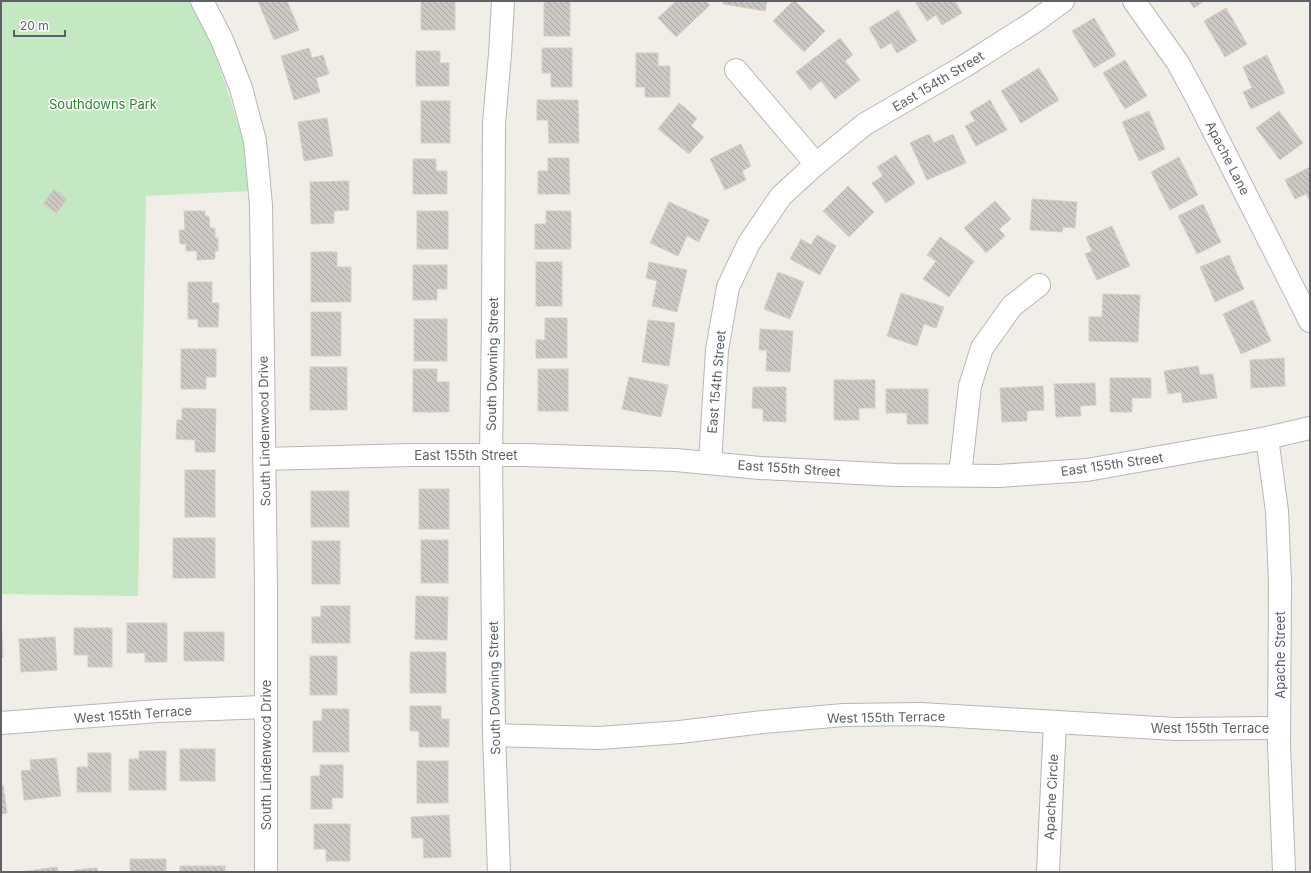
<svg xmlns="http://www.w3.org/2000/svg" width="1311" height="873" viewBox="0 0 1311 873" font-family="Inter,sans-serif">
<defs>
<pattern id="building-back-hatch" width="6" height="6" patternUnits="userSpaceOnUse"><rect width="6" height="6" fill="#ccc8c3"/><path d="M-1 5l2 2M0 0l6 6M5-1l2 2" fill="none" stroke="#a9a6a2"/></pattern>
</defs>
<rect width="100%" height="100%" fill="#f0eee6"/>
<path fill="#c4e8c2" d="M1,1H189L212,46L230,98L244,144L250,191L146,196L138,596L1,594Z"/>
<g fill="url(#building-back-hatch)" stroke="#d6cfc4">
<path d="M258,1H287L299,30L274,40Z"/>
<rect x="421" y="1" width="34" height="29"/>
<rect x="544" y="1" width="26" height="35"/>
<path d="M674,1H706L710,5L676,37L658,18L675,2Z"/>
<path d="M723,1H767L765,11L723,4Z"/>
<path d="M793,1H795L825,31L804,52L773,21Z"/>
<path d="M915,1H955L962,13L942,25L936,15L927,21Z"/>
<path d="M1189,1H1204L1194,8Z"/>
<path d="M1226,8L1247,44L1225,57L1204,21Z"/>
<path d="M898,10L917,41L897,53L891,43L881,49L869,28Z"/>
<path d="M1094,18L1116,55L1094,68L1072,31Z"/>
<path d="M840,38L853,55L845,61L860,80L835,99L821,81L810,90L796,72Z"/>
<path d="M309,48L312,58L323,55L329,74L316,78L320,92L294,100L281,56Z"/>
<path d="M542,48H572V87H551V73H542Z"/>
<path d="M416,51H440V63H449V86H416Z"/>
<path d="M636,53H658V66H670V97H645V87H636Z"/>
<path d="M1267,55L1285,93L1251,109L1243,92L1252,88L1243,67Z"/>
<path d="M1125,60L1147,96L1125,109L1103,73Z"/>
<path d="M1039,68L1059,100L1021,123L1001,91Z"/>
<path d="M537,100H578L579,143H549L548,120H537Z"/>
<path d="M990,100L1007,130L976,146L965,126L975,121L970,112Z"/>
<rect x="421" y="101" width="29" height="42"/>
<path d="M679,103L697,118L691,126L704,137L689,154L658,129Z"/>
<path d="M1149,111L1165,149L1139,161L1122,122Z"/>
<path d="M1279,111L1303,143L1280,160L1256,128Z"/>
<path d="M327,118L333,156L304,161L298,122Z"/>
<path d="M929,134L934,143L953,134L966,163L927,180L910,143Z"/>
<path d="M741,144L751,166L742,171L746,180L725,190L710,159Z"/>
<path d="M896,155L915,183L886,203L872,183L883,176L877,167Z"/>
<path d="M1179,157L1198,195L1170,210L1151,172Z"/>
<path d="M548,158H569L570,194H538V171H548Z"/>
<path d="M413,159H436V171H447V194H413Z"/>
<path d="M1310,167V201L1306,194L1295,199L1285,180Z"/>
<path d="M349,181V210L334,211V223L311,224L310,182Z"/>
<path d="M848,186L874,212L849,237L823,211Z"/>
<path d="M54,189L67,199L57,213L43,204Z"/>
<path d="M1032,199L1077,202L1075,228L1063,227L1062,232L1030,230Z"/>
<path d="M995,201L1011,219L999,229L1005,236L986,253L964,228Z"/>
<path d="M669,202L709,220L699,242L687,236L678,256L650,243Z"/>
<path d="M1203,204L1221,242L1197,254L1178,216Z"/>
<path d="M184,211H205V216H209L210,228H215V238H218V251H215V259L197,260V251H186V244H180L179,230H185Z"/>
<rect x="417" y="211" width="31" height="38"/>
<path d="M546,211H571V249H535V224H546Z"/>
<path d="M1112,226L1130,266L1097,280L1085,254L1092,251L1086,237Z"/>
<path d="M817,235L836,246L820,275L790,259L801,239L811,245Z"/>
<path d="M940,237L974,261L949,297L923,279L936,261L927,255Z"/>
<path d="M311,252H337V267H351V302H311Z"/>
<path d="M1229,255L1244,289L1215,302L1200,267Z"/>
<rect x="536" y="262" width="26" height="44"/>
<path d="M649,262L687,270L677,312L652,306L657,281L646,278Z"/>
<path d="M413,265H447V289H437V300H413Z"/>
<path d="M778,272L804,282L790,319L764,309Z"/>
<path d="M188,282H212V303H219L218,327H198V319H188Z"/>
<path d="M901,293L944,307L936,328L924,324L917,346L887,336Z"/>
<path d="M1103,294L1140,295L1138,342L1089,341V317H1102Z"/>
<path d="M1253,300L1271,341L1241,354L1223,314Z"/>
<rect x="311" y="312" width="30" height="44"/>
<path d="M545,318H567V358H536V340H545Z"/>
<rect x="414" y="319" width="33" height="42"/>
<path d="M648,320L675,323L669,366L642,362Z"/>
<path d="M760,329L793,331L790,372L766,371L767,350H759Z"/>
<path d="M181,349H216V377H206V389H181Z"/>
<path d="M1284,358L1285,386L1251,388L1250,360Z"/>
<path d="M1198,366L1200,375L1213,374L1217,398L1183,403L1181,392L1168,394L1164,371Z"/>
<rect x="310" y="367" width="37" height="43"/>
<path d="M413,369H437V382H449V412H413Z"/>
<rect x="538" y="369" width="30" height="42"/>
<path d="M629,377L668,385L661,417L622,409Z"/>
<path d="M1110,378H1151V398H1132V412H1110Z"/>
<path d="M834,380H875V408H859V420H834Z"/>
<path d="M1095,383L1096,405L1080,406L1081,416L1056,417L1054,384Z"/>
<path d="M1043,386L1044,410L1027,411V421L1002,422L1000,388Z"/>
<path d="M753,387H786V422L763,421V409L752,408Z"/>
<path d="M886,389H928V424H907V413H886Z"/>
<path d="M182,408L216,409L215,452H195V440L176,439L177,420H182Z"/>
<rect x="185" y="470" width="30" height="47"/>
<rect x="419" y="489" width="30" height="40"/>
<rect x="311" y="491" width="38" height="36"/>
<rect x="173" y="538" width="42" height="40"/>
<rect x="421" y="540" width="27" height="43"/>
<rect x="312" y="541" width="28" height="43"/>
<path d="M416,596L448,597L447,640L415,639Z"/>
<path d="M321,606H350V643H312V617H321Z"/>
<path d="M1,618L3,657H1Z"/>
<path d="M127,623H167V662H145V653H127Z"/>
<path d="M74,628H112V667H88V655H74Z"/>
<rect x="184" y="632" width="40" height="29"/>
<path d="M55,637L57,670L21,672L19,639Z"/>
<rect x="410" y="652" width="36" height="41"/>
<rect x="310" y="656" width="27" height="39"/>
<path d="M410,706H441V719H449V747H419V731H410Z"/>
<path d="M322,709H349V752H313V721H322Z"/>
<rect x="180" y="749" width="35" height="32"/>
<path d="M139,751H166V790H129V759H139Z"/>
<path d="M88,753H111V792H77V767H88Z"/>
<path d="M56,758L61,796L24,800L21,771L31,770L30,760Z"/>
<rect x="417" y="761" width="31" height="42"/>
<path d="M320,765H343V798H332V809H311V776H320Z"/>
<path d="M1,785H3L7,813L1,814Z"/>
<path d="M449,815L451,857L424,858L423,838H412L411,817Z"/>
<path d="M314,824H350V861H326V849H314Z"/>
<rect x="130" y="859" width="36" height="13"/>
<rect x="180" y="866" width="45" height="6"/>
<path d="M57,867L58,872H20Z"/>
<path d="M97,868L98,872H75L74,870Z"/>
</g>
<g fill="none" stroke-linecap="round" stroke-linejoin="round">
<g stroke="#b4b7bb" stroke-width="24">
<g id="minor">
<path d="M202,1L222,40L241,88L255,141L261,205L266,588V872"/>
<path d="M1134,1L1178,63L1198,100L1310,321"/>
<path d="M736,70L816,164"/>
<path d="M1267,438L1277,511L1280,582L1279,745L1284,872"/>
<path d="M264,459L411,455H525L676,460L760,468L896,475L998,476L1087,470L1267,438L1310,428"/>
<path d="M710,463L717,350L728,287L749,243L781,196L816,164L865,124L963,67L1034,22L1063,1"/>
<path d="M960,475L970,386L982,348L1012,306L1039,285"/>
<path d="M1,723L158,711L266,707"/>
<path d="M494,735L599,738L680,732L763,722L844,715L921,714L1175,729L1279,728"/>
<path d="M499,872L494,735L491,455L493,326L494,123L500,54L503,1"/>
<path d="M1048,872L1055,722"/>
</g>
</g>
<use href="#minor" stroke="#fff" stroke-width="22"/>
</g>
<g text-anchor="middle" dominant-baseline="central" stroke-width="3" stroke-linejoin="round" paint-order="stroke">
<g font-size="13" fill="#5e6267" stroke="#fff">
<text transform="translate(938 81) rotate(-31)">East 154th Street</text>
<text transform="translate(1228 158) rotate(63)">Apache Lane</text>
<text transform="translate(492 364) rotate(-89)">South Downing Street</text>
<text transform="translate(716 382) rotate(-85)">East 154th Street</text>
<text transform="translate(264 431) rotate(-91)">South Lindenwood Drive</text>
<text x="466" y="455">East 155th Street</text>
<text transform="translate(1112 464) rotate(-8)">East 155th Street</text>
<text transform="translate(789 468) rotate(4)">East 155th Street</text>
<text transform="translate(1280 655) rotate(-90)">Apache Street</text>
<text transform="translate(494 688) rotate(-91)">South Downing Street</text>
<text transform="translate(133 714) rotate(-4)">West 155th Terrace</text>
<text transform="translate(886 717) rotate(-1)">West 155th Terrace</text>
<text x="1210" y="728">West 155th Terrace</text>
<text transform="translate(266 755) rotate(-90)">South Lindenwood Drive</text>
<text transform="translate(1051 797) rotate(-87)">Apache Circle</text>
</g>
<g font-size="13" fill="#318231" stroke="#fff">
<text x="103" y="104">Southdowns Park</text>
</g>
</g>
<rect width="1311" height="873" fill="none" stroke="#5e6267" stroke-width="4"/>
<path d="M14 30v6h51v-6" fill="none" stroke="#5e6267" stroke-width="2"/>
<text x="20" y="30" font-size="12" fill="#5e6267" stroke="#ffffff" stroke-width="3" paint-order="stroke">20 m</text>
</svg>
